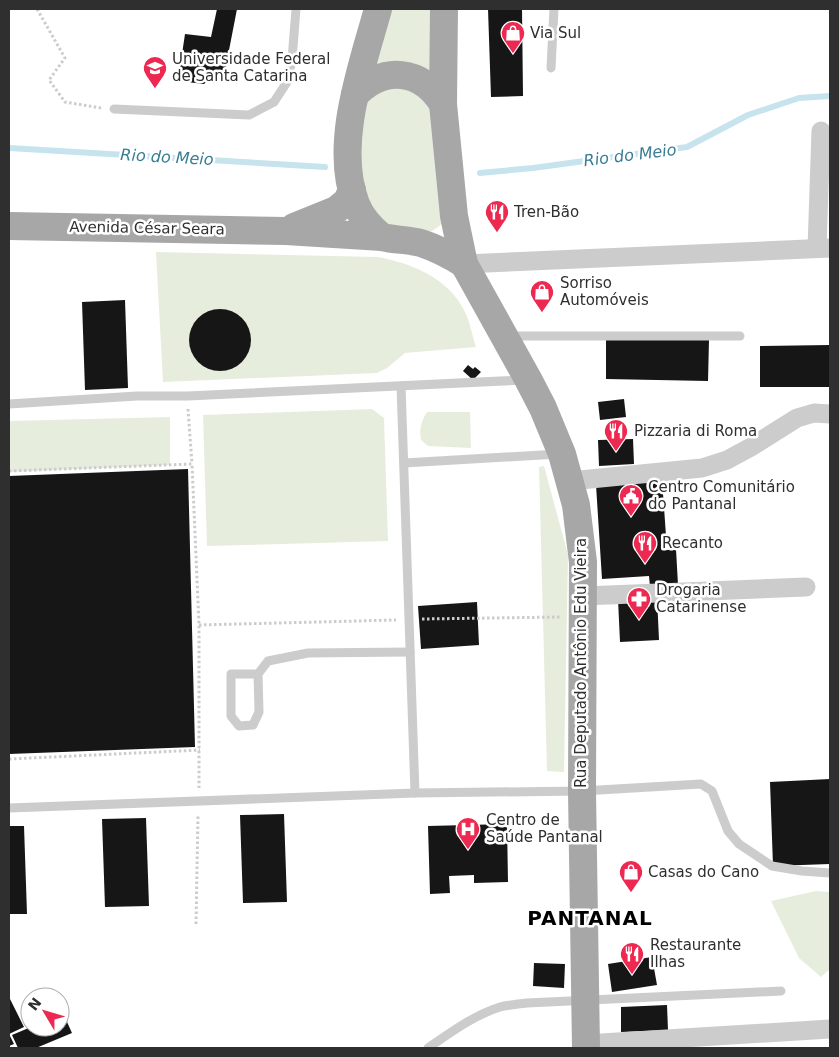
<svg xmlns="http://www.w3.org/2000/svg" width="839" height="1057" viewBox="0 0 839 1057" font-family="'DejaVu Sans',sans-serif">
<rect width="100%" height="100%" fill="#fff"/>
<g fill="#e7eddc">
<path d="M384,9H439L436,86L365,79Z"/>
<path d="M382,80L428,92L446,220C423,242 413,235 384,233L356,184L360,97Z"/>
<path d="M156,252L378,257C411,263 448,278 464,310C470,321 472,335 476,347L405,353L387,368L377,373L163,382Z"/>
<path d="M372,409L384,418L388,541L207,546L203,415Z"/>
<path d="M427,412H470L471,448L428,446L421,440C419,429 421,422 427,412Z"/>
<path d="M170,417V465L9,472V421Z"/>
<path d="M544,466L568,555L564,772L547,771L539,467Z"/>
<path d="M816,891L830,892V969L821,977L799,958L771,901Z"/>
</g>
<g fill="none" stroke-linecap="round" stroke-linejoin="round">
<g stroke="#c7e3ed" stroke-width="6">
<path d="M9,148L325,167"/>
<path d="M480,173L533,168L687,147L748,115L799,98L830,96"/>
</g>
</g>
<g fill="#161616">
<path d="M217,9H237L224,76L213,75L204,84L178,81L185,34L211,37Z"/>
<path d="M488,9H522L523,96L491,97Z"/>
<path d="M125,300L128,388L85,390L82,302Z"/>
<circle cx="220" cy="340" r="31"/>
<path d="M606,338L709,340L708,381L606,379Z"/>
<path d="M830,345V387H760V346Z"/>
<path d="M468,365L473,369L475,367L481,372L473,380L463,371Z"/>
<path d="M624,399L626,417L600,420L598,402Z"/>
<path d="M633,439L634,464L599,466L598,440Z"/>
<path d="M188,469L195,747L9,754V476Z"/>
<path d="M662,479L667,550L676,549L678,585L650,587L649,576L602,579L596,485Z"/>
<path d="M657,597L659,640L620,642L618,599Z"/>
<path d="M477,602L479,645L421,649L418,606Z"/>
<path d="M830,779V864L773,866L770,782Z"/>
<path d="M284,814L287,902L243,903L240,815Z"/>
<path d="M146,818L149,906L105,907L102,819Z"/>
<path d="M507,824L508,882L474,883V875L449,876L450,893L430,894L428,826Z"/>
<path d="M9,826H24L27,914H9Z"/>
<path d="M652,957L657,985L612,992L608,964Z"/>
<path d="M534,963L565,964L564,988L533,986Z"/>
<path d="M9,997L24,1027L9,1034L14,1044L9,1046Z"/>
<path d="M667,1005L668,1030L621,1032V1007Z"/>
<path d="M63,1013L72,1033L36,1048H18L12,1035L31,1027H60V1015Z"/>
</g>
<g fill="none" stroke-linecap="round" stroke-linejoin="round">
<g stroke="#ccc" stroke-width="3" stroke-dasharray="2.5 2.5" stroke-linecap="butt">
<path d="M37,9L65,58L49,80L65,102L101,108"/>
<path d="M188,409L192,464"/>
<path d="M9,471L192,464L199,625V788"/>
<path d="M422,619L561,617"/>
<path d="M199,625L396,620"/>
<path d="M9,759L200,750"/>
<path d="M196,924L198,815"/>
</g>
<g stroke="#ccc" stroke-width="9">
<path d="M551,68L554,9"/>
<path d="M114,109L249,115L274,102L287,82L292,60L296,9"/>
<path d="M508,336H740"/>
<path d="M9,404L137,396H188L523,380"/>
<path d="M404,463L559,454"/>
<path d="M258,674H231V716L239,726L253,725L259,712L258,674L268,661L308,653L410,652"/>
<path d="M415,793L582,791L701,784L712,791L728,831L739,844L772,866L802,871L830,873"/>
<path d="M9,808L415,793L401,386"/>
<path d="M428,1048C450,1033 474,1015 500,1007C508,1005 518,1004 527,1003L781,991"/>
</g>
<g stroke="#ccc" stroke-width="19">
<path d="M817,248L821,131"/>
<path d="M464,264L830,248"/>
<path d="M570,481L702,468L727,460L751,447L797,418L814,413L830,414"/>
<path d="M583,596L806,587"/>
<path d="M585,1044L830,1029"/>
</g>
<g stroke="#a7a7a7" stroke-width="28">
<path d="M378,9C362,67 333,145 356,204C361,217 371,228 382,237"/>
<path d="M444,9L443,104L454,216L464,264L528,379L543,408L562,454L576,505L583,562L582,791L586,1048"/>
<path d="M355,95C384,65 421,69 443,104"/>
<path d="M9,226L286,231L382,237C395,240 409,240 421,243C436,248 450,255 464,264"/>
<path d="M294,227L336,210L347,201L352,190"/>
</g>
</g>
<defs>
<g id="shop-pin" transform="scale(1.25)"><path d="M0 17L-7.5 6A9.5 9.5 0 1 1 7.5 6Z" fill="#ed2951" stroke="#fff"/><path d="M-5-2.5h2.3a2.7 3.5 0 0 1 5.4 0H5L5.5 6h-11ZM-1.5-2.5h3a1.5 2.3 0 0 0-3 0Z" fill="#fff"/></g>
<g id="university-pin" transform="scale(1.25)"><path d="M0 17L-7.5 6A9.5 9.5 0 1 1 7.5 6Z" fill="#ed2951" stroke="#fff"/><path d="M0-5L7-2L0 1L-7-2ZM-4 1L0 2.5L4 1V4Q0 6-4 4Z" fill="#fff"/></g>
<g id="restaurant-pin" transform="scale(1.25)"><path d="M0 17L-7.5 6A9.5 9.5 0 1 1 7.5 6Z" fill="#ed2951" stroke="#fff"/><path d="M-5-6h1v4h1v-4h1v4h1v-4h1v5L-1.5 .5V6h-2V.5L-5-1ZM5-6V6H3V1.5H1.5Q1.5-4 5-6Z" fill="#fff"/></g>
<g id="civic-pin" transform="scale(1.25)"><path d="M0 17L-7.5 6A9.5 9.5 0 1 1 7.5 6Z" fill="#ed2951" stroke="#fff"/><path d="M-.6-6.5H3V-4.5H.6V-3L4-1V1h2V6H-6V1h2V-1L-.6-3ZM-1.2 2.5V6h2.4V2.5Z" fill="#fff"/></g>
<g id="pharmacy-pin" transform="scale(1.25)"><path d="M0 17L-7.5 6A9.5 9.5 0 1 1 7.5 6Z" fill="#ed2951" stroke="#fff"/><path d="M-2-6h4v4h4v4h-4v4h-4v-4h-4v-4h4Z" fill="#fff"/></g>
<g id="hospital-pin" transform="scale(1.25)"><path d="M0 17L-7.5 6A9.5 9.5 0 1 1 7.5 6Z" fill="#ed2951" stroke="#fff"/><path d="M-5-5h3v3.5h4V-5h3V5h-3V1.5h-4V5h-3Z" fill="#fff"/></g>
</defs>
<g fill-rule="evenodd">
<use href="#shop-pin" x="513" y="33"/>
<use href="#university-pin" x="155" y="68"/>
<use href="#restaurant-pin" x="497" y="212"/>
<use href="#shop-pin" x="542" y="292"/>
<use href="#restaurant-pin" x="616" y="431"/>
<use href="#civic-pin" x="631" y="496"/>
<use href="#restaurant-pin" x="645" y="543"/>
<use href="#pharmacy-pin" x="639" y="599"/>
<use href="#hospital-pin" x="468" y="829"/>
<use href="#shop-pin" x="631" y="872"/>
<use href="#restaurant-pin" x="632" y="954"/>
</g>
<g text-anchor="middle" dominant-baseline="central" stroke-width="5" stroke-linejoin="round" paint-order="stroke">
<g font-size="15" fill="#2f2f2f" stroke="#fff" text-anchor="start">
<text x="530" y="33">Via Sul</text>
<text x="172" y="59">Universidade Federal<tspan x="172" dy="17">de Santa Catarina</tspan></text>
<text x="514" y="212">Tren-Bão</text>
<text x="560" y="283">Sorriso<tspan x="560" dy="17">Automóveis</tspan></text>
<text x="634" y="431">Pizzaria di Roma</text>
<text x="648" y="487">Centro Comunitário<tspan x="648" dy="17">do Pantanal</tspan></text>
<text x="662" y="543">Recanto</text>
<text x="656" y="590">Drogaria<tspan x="656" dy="17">Catarinense</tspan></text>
<text x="486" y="820">Centro de<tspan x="486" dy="17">Saúde Pantanal</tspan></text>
<text x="648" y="872">Casas do Cano</text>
<text x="650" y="945">Restaurante<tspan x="650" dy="17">Ilhas</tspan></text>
</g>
<g font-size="15" fill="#2f2f2f" stroke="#fff">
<text transform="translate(147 228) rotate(1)">Avenida César Seara</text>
<text transform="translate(581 663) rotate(-90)">Rua Deputado Antônio Edu Vieira</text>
</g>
<g font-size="16" font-style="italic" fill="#397d95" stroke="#fff">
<text transform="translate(630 155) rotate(-7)">Rio do Meio</text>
<text transform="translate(167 157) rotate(3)">Rio do Meio</text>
</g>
<g font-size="20" font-weight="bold" letter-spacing="1" fill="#000" stroke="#fff">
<text x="590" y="918">PANTANAL</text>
</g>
</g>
<rect width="839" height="1057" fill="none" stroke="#2f2f2f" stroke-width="20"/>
<g transform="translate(45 1012) rotate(308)"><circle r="24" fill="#ffffff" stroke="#acacac"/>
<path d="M0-4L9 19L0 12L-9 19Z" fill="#ed2951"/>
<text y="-8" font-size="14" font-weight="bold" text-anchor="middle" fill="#2f2f2f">N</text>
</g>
</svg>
